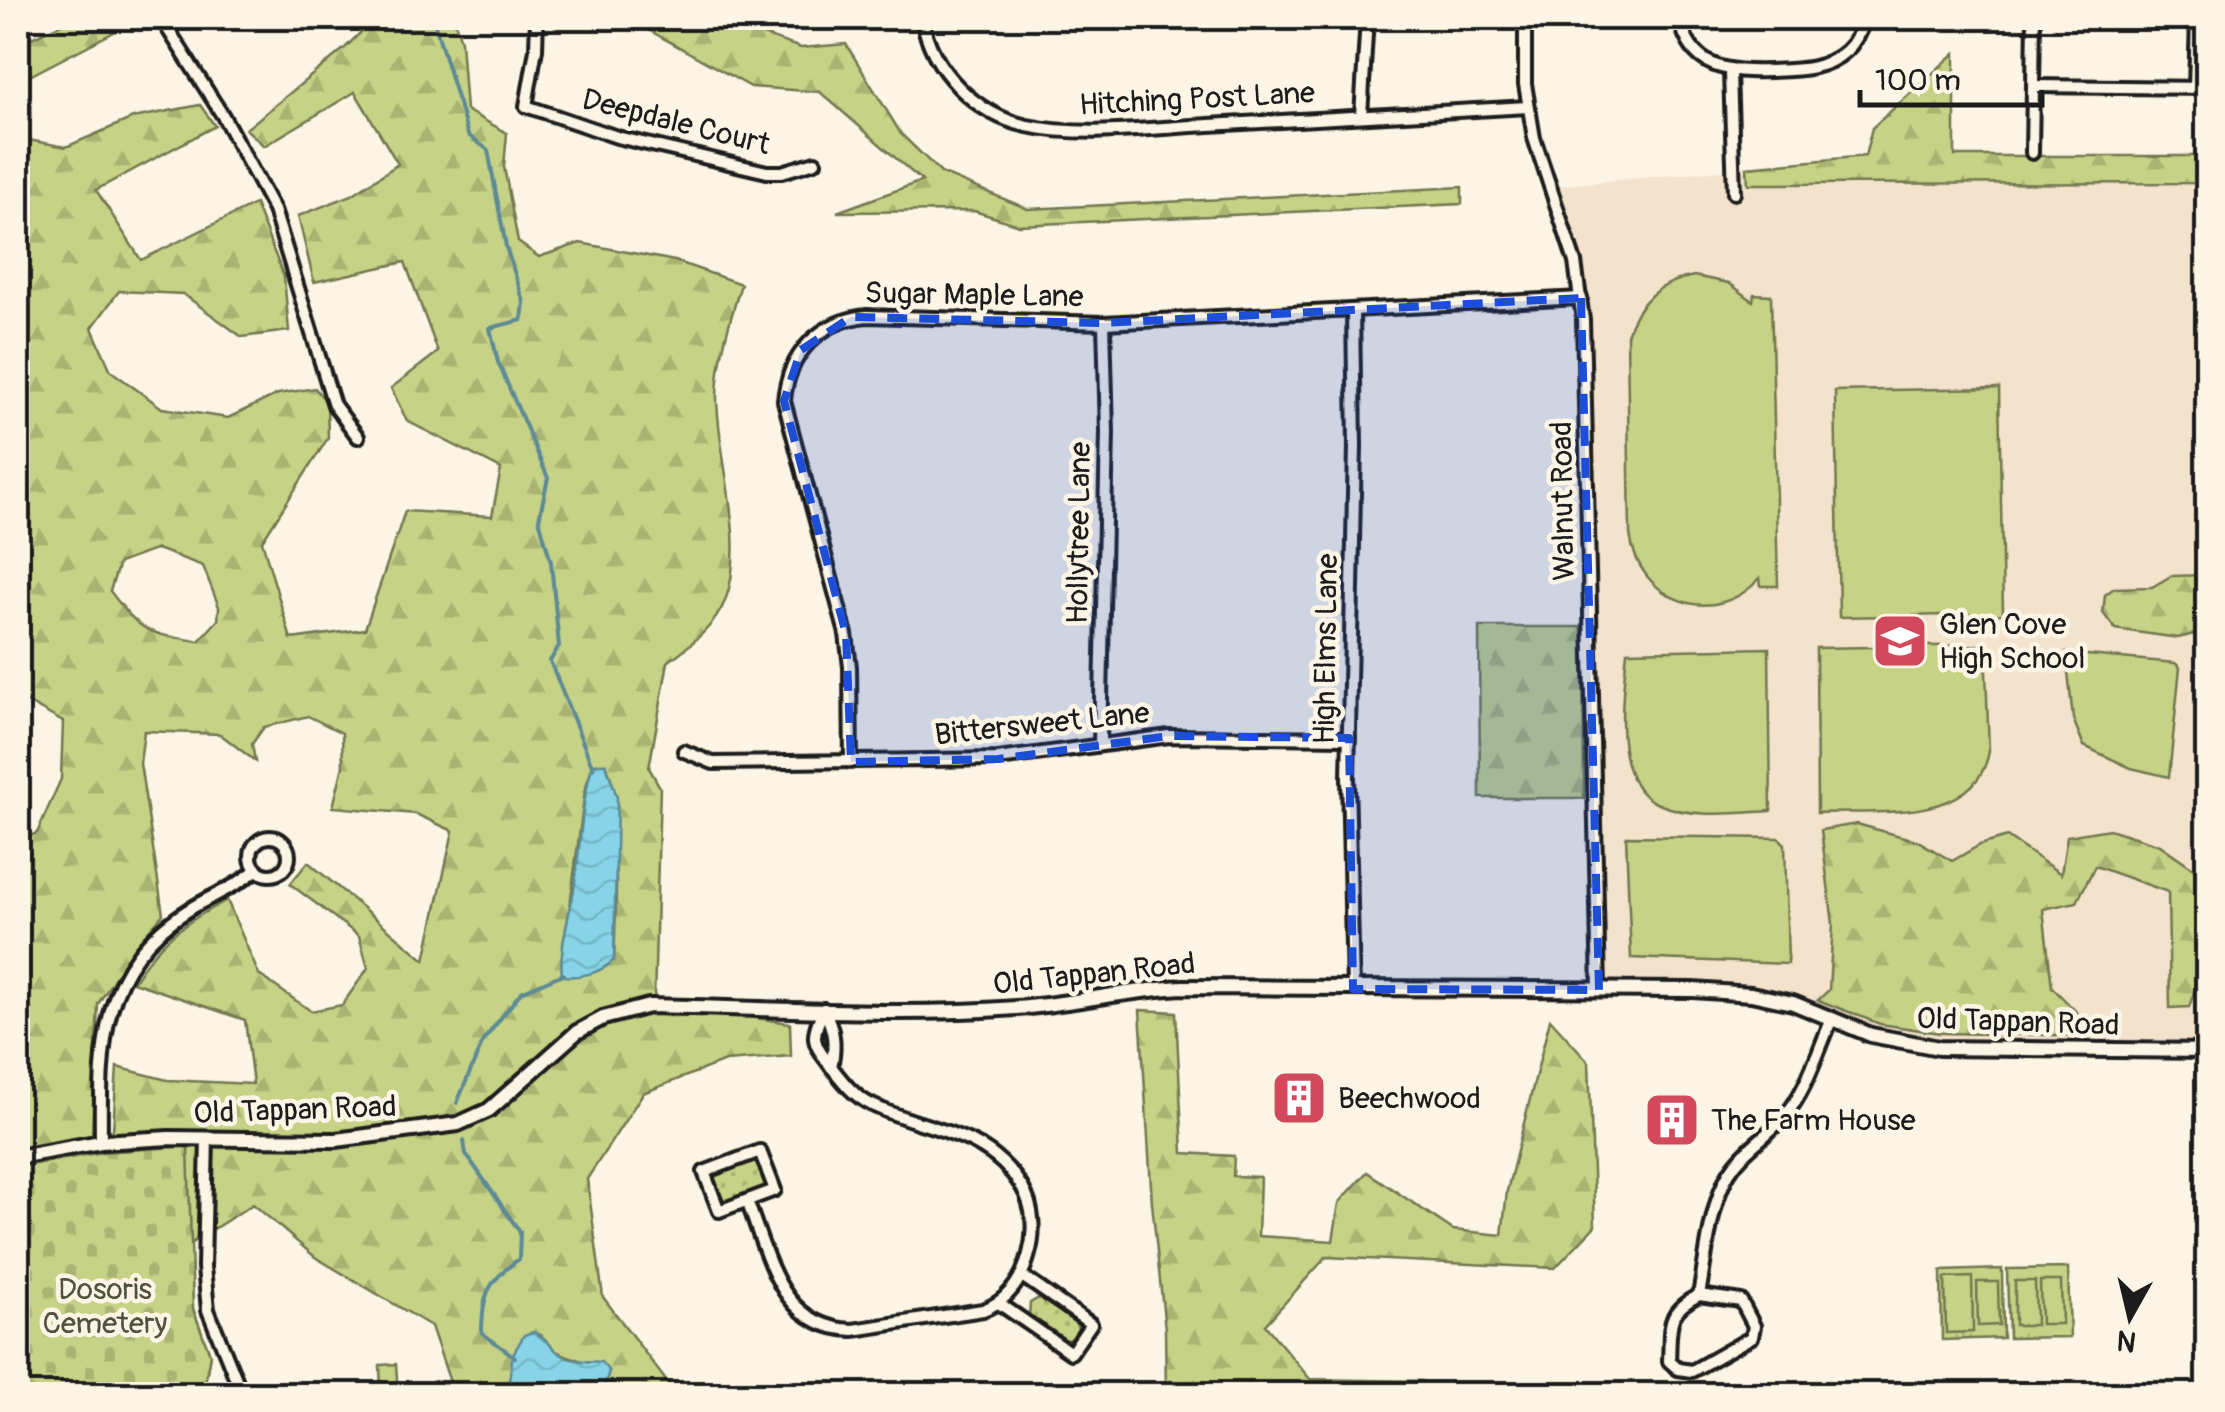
<svg xmlns="http://www.w3.org/2000/svg" width="2225" height="1412" viewBox="0 0 2225 1412" font-family="Pangolin,sans-serif">
<defs>
<pattern id="grass-dots" width="8" height="8" patternUnits="userSpaceOnUse" patternTransform="scale(2.5)"><rect width="8" height="8" fill="#c6d285"/><path d="M2 2h.1M6 6h.1" fill="none" stroke="#aab472" stroke-width="1.8" stroke-linecap="round"/></pattern>
<pattern id="forest-firs" width="22" height="20" patternUnits="userSpaceOnUse" patternTransform="scale(2.5)"><rect width="22" height="20" fill="#c6d285"/><path d="M5 1l3.5 6h-7zM16 11l3.5 6h-7z" fill="#aab472"/></pattern>
<pattern id="cemetery-stones" width="16" height="16" patternUnits="userSpaceOnUse" patternTransform="scale(2.5)"><rect width="16" height="16" fill="#c6d285"/><path d="M2 7V4a2 2 0 0 1 4 0v3zM10 15v-3a2 2 0 0 1 4 0v3z" fill="#aab472"/></pattern>
<pattern id="park-tufts" width="24" height="20" patternUnits="userSpaceOnUse" patternTransform="scale(2.5)"><rect width="24" height="20" fill="#c6d285"/><path d="M3 7l-1-3M5 7V3M7 7l1-3M15 17l-1-3M17 17v-4M19 17l1-3" fill="none" stroke="#aab472"/></pattern>
<pattern id="water-waves" width="16" height="10" patternUnits="userSpaceOnUse" patternTransform="scale(2.5)"><rect width="16" height="10" fill="#87d4e7"/><path d="M0 5q4-4 8 0t8 0" fill="none" stroke="#74b5c6"/></pattern>
</defs>
<rect width="100%" height="100%" fill="#fcf5e5"/>
<filter id="ink" filterUnits="userSpaceOnUse"><feTurbulence type="fractalNoise" baseFrequency=".01" numOctaves="2"/><feDisplacementMap in="SourceGraphic" scale="20" xChannelSelector="R" yChannelSelector="G"/><feConvolveMatrix kernelMatrix="1 2 1 2 8 2 1 2 1" color-interpolation-filters="sRGB"/></filter>
<g filter="url(#ink)">
<path fill="#f3e2cc" d="M1866,156H2207V1047L1938,1043L1876,1033L1758,989L1603,985L1584,298L1555,186Z"/>
<g fill="url(#grass-dots)" stroke="#717750" stroke-width="2.5">
<path d="M756,1159L767,1186L728,1202L722,1201L715,1183V1176Z"/>
<path d="M1039,1298L1076,1323L1079,1333L1074,1339L1065,1340L1029,1316L1030,1303Z"/>
</g>
<g fill="url(#forest-firs)" stroke="#717750" stroke-width="2.5" fill-rule="evenodd">
<path d="M74,18H94L116,31L18,82V48L31,38Z"/>
<path d="M375,18H454L461,41L466,110L507,133L504,167L518,242L539,257L580,243L675,261L741,284C730,321 718,357 717,396C717,457 748,544 725,601C714,628 690,645 668,662L649,768L660,787L654,1003L790,1023L791,1056L725,1061L643,1093L587,1179L603,1297L676,1394H602L609,1371L555,1351L541,1335L507,1388V1394H454L431,1326L315,1257L253,1204L190,1244L193,1309L210,1354L203,1394H18V968L26,959L21,909L18,904V841L37,833L61,779L63,722L18,697V138L66,147L133,118L200,105L215,126L96,190L141,260L255,204L284,277L289,331L242,337L183,294L119,291L92,328L111,371L162,408L228,418L278,394L315,388L327,403L328,438L262,541L291,639L365,629L405,511L492,516L501,469L407,421L391,388L438,352L405,262L314,282L298,216L352,195L398,164L355,92L264,146L246,129L345,48ZM157,549L203,566L219,607L218,620L199,641C147,634 142,633 110,591L119,563ZM308,716L342,733L343,766L333,807L416,814L453,831L425,960L308,862L290,884L359,936L368,968L342,1005L311,1011L259,975L227,900C184,923 159,940 133,982L245,1020L253,1084L167,1080L117,1067L113,1130L92,1137L98,1004L135,946L163,914L140,763L144,731L220,734L255,761L252,744L264,727ZM593,764H606C620,798 613,809 615,842C617,882 616,920 614,960L568,921L585,790Z"/>
<path d="M627,18H713L801,48L846,44L901,134L941,173L1028,209L1462,187V204L1019,225L974,211L837,212L922,181L820,92L751,87Z"/>
<path d="M1955,53V156H2207L2208,183L1748,184L1747,167L1865,156L1872,128Z"/>
<path d="M2207,575V631L2178,638L2115,629L2103,613L2105,595L2114,588L2152,587L2171,576Z"/>
<path d="M1479,627H1583L1584,798H1480Z"/>
<path d="M1857,824L1918,841L1952,861L1980,845L2007,837L2061,874L2067,836L2109,829L2160,845L2196,870L2200,933L2207,942V966L2201,973L2189,1007L2170,1008L2168,892L2095,866L2077,902L2043,909L2052,987L2100,1036L1940,1033L1880,1024L1818,1000L1829,990L1833,924L1821,830Z"/>
<path d="M1140,1010L1176,1012L1183,1153L1234,1156L1233,1176L1260,1177L1258,1236L1333,1241L1339,1203L1367,1172L1453,1230L1502,1235L1507,1191L1550,1019L1589,1062L1595,1226L1555,1268L1326,1257L1265,1325L1310,1379L1422,1381L1443,1394H1166L1165,1329L1152,1203Z"/>
</g>
<path fill="url(#cemetery-stones)" stroke="#717750" stroke-width="2.5" d="M188,1146L193,1309L210,1354L203,1394H18V1167L103,1152Z"/>
<g fill="url(#park-tufts)" stroke="#717750" stroke-width="2.5">
<path d="M2068,1268L2070,1337L2009,1338L2007,1269Z"/>
<path d="M2002,1269L2003,1338L1942,1340L1941,1271Z"/>
</g>
<g fill="#c6d285" stroke="#717750" stroke-width="2.5">
<path d="M1694,276L1729,283L1753,301L1754,294L1771,295L1778,586H1761L1760,578C1714,630 1638,601 1630,534L1627,335C1637,301 1660,282 1694,276Z"/>
<path d="M1999,388L2003,614L1839,617L1835,391Z"/>
<path d="M1985,645L1989,751C1977,825 1875,810 1817,813L1816,648Z"/>
<path d="M1769,648L1771,811C1734,813 1691,819 1656,803C1609,781 1623,691 1627,651Z"/>
<path d="M2066,653L2175,663L2180,667L2169,777L2131,768L2084,746L2073,719Z"/>
<path d="M1626,836L1779,838L1785,844L1788,964L1631,958Z"/>
<path d="M1972,1277L1973,1332L1946,1333L1945,1278Z"/>
<path d="M2015,1281H2035L2036,1325H2015Z"/>
<path d="M2040,1281H2061L2062,1324H2041Z"/>
<path d="M1977,1282H1998L1999,1325L1978,1326Z"/>
<path d="M396,1364L398,1394H381L380,1365Z"/>
</g>
<g fill="url(#water-waves)" stroke="#5c8a96" stroke-width="2.5">
<path d="M593,764H606L617,797L614,960C601,973 581,978 562,976C559,947 569,918 574,889C581,847 580,805 593,764Z"/>
<path d="M533,1332C547,1337 549,1346 559,1353C572,1362 587,1361 601,1362L609,1371L602,1394H507L513,1354L524,1335Z"/>
</g>
<g fill="none" stroke-linecap="round" stroke-linejoin="round">
<g stroke="#5c8a96" stroke-width="4">
<path d="M433,18L468,135L488,150L506,247L524,302L522,320L490,328L498,362L548,478L539,519L551,562L559,646L550,661L593,768"/>
<path d="M457,1103L483,1041L521,992L563,974"/>
<path d="M464,1141L466,1154L520,1232L519,1259C488,1281 482,1294 482,1333L515,1357"/>
</g>
<g stroke="#1c1c1c" stroke-width="18">
<g id="minor">
<path d="M161,18L223,116L274,210L334,405L358,437"/>
<path d="M537,18L536,49L526,106L617,137L767,172H782L815,162"/>
<path d="M922,18C931,70 976,115 1027,126C1086,138 1151,128 1209,125C1316,119 1422,113 1528,107"/>
<path d="M1525,18V84L1534,138L1575,262L1583,320L1599,990"/>
<path d="M1680,18C1690,70 1728,72 1771,71C1798,70 1825,70 1846,51C1856,42 1861,30 1865,18"/>
<path d="M1730,72L1734,193"/>
<path d="M2033,86L2208,88"/>
<path d="M2195,88L2197,18"/>
<path d="M1361,116L1367,18"/>
<path d="M2032,153L2034,18"/>
<path d="M1353,311L1355,446L1348,778L1353,989"/>
<path d="M1100,744L1107,433L1104,323"/>
<path d="M684,751L713,763L998,759L1169,736L1349,738"/>
<path d="M851,762L850,667L846,634L784,401C788,354 819,321 867,316L1104,323L1581,298"/>
<circle cx="270" cy="856" r="19"/>
<path d="M824,1009C834,1030 836,1044 831,1067"/>
<path d="M207,1138L204,1267L208,1310L242,1394"/>
<path d="M101,1142C100,1045 99,966 190,909C212,895 237,887 257,869"/>
<path d="M760,1151L775,1190L719,1211L704,1172Z"/>
<path d="M747,1201C769,1257 780,1328 853,1330L983,1310C1008,1301 1022,1280 1029,1254C1035,1233 1034,1207 1022,1187C986,1129 928,1132 872,1105C855,1097 844,1083 833,1069C813,1043 809,1040 824,1009"/>
<path d="M1699,1295L1741,1301L1754,1326L1752,1337L1692,1371L1678,1369L1669,1361C1671,1326 1665,1312 1699,1295C1706,1259 1710,1204 1729,1173C1743,1150 1766,1137 1784,1117C1807,1091 1818,1050 1832,1019"/>
<path d="M1000,1304L1071,1353L1091,1324L1022,1276"/>
</g>
</g>
<g stroke="#1c1c1c" stroke-width="20">
<path id="tertiary" d="M18,1157L101,1142L169,1138L336,1140L458,1124L489,1110L577,1032L603,1018L649,1006C771,1008 895,1017 1016,1008C1072,1004 1126,990 1183,987L1693,990L1751,994L1793,1003L1871,1035L1939,1048L2208,1051"/>
</g>
<use href="#minor" stroke="#fcf5e5" stroke-width="10"/>
<use href="#tertiary" stroke="#fcf5e5" stroke-width="12"/>
</g>
</g>
<path fill="#1d4ed8" fill-opacity="0.2" stroke="#1d4ed8" stroke-width="8" stroke-dasharray="20 12" stroke-linejoin="round" d="M1581,298L1599,990L1353,989L1349,738L1169,736L998,759L851,762L846,634L784,401L801,350L851,317L1104,323Z"/>
<defs>
<g id="school-square" transform="scale(2.875)"><rect x="-9" y="-9" width="18" height="18" rx="4" fill="#d1495b" stroke="#fcf5e5"/><path d="M0-5L7-2L0 1L-7-2ZM-4 1L0 2.5L4 1V4Q0 6-4 4Z" fill="#fff"/></g>
<g id="building-square" transform="scale(2.875)"><rect x="-9" y="-9" width="18" height="18" rx="4" fill="#d1495b" stroke="#fcf5e5"/><path d="M-4-6H4V6H1V3H-1V6H-4ZM-2.5-4.3h1.7v1.8h-1.7ZM.8-4.3h1.7v1.8H.8ZM-2.5-1h1.7V.8h-1.7ZM.8-1h1.7V.8H.8Z" fill="#fff"/></g>
</defs>
<g fill-rule="evenodd">
<use href="#school-square" x="1900" y="641"/>
<use href="#building-square" x="1299" y="1098"/>
<use href="#building-square" x="1672" y="1120"/>
</g>
<g text-anchor="middle" dominant-baseline="central" stroke-width="9" stroke-linejoin="round" paint-order="stroke">
<g font-size="30" fill="#1c1c1c" stroke="#fcf5e5">
<text transform="translate(1197 99) rotate(-3)">Hitching Post Lane</text>
<text transform="translate(676 122) rotate(14)">Deepdale Court</text>
<text transform="translate(974 295) rotate(1)">Sugar Maple Lane</text>
<text transform="translate(1563 501) rotate(-91)">Walnut Road</text>
<text transform="translate(1079 533) rotate(-89)">Hollytree Lane</text>
<text transform="translate(1326 649) rotate(-89)">High Elms Lane</text>
<text transform="translate(1042 724) rotate(-6)">Bittersweet Lane</text>
<text transform="translate(1094 974) rotate(-6)">Old Tappan Road</text>
<text transform="translate(2018 1022) rotate(2)">Old Tappan Road</text>
<text transform="translate(295 1110) rotate(-2)">Old Tappan Road</text>
</g>
<g font-size="30" fill="#1c1c1c" stroke="#fcf5e5" text-anchor="start">
<text x="1939" y="624">Glen Cove<tspan x="1939" dy="34">High School</tspan></text>
<text x="1338" y="1098">Beechwood</text>
<text x="1711" y="1120">The Farm House</text>
</g>
<g font-size="30" fill="#4f533c" stroke="#fcf5e5">
<text x="105" y="1289">Dosoris<tspan x="105" dy="34">Cemetery</tspan></text>
</g>
</g>
<rect width="2225" height="1412" fill="none" stroke="#fcf5e5" stroke-width="60"/>
<rect x="30" y="30" width="2165" height="1352" fill="none" stroke="#1c1c1c" stroke-width="4" filter="url(#ink)"/>
<g transform="translate(2130 1317) rotate(188)" stroke="#fcf5e5" stroke-width="8" paint-order="stroke">
<path d="M0-8L18 38L0 25L-18 38Z" fill="#1c1c1c"/>
<text y="-15" font-size="28" font-weight="bold" text-anchor="middle" fill="#1c1c1c">N</text>
</g>
<path d="M1860 90v15h182v-15" fill="none" stroke="#1c1c1c" stroke-width="5"/>
<text x="1875" y="90" font-size="30" fill="#1c1c1c" stroke="#fcf5e5" stroke-width="8" paint-order="stroke">100 m</text>
</svg>
